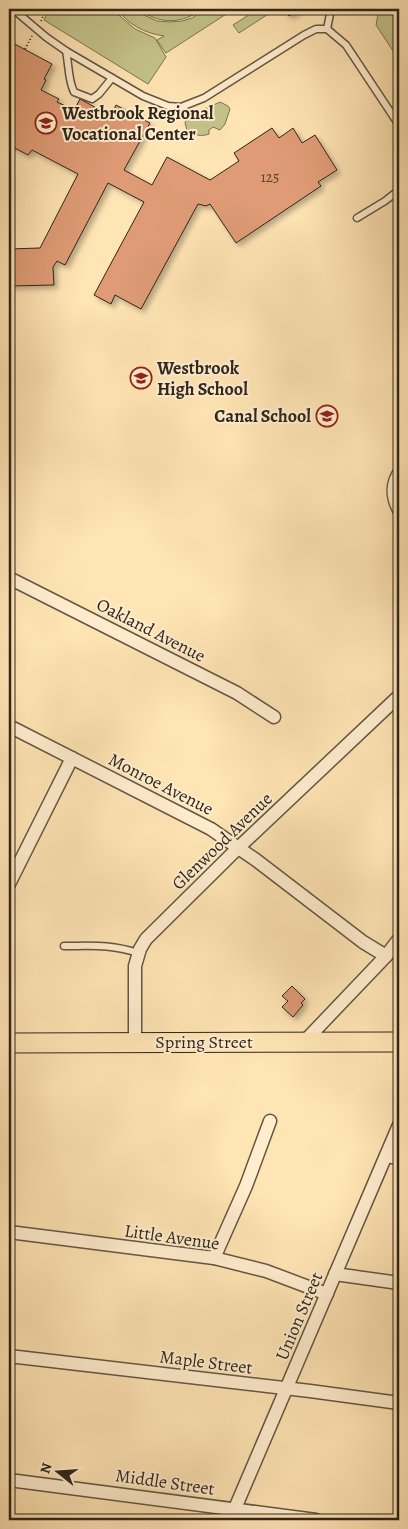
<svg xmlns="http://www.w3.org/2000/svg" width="408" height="1529" viewBox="0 0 408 1529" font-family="Alegreya,serif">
<defs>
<filter id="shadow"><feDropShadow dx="3.5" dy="3.5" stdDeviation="2.5" flood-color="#0004"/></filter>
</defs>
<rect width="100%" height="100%" fill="#ffe4b4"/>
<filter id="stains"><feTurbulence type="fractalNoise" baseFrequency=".004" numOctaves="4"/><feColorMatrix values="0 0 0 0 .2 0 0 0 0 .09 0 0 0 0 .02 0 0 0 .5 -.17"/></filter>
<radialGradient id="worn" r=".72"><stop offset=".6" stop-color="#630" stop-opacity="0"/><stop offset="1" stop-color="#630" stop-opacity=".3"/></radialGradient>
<g fill="#c4c38a" stroke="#7a7452">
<path d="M49,9H112L135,29L155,38L166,57L148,84L44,20Z"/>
<path d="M117,9H136L144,15L157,21L169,22L182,21L192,18L206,9H234L166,53L157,40L164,36C144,33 129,25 117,9Z"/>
<path d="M138,9H204C180,24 161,25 138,9Z"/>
<path d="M258,9H276L239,33L233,25Z"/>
<path d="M379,9H399V60L376,25Z"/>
<path d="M220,102L228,106L230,109L225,124L220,130L213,127L209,130V134C202,137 193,135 187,130L185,123L187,117Z"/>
</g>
<g fill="#de9b74" stroke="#2f261b" filter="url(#shadow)">
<path d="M284,9H300L289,16Z"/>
<path d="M9,41L52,64L44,79L46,80L41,90L59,99L57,102L74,110L80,99L111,116L116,105L150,123L124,170L152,185L167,157L210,180L239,161L234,153L272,128L279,138L293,128L302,143L315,135L337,170L318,182L321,186L236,243L210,204L206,206L198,204L141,309L115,295L111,304L94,295L144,202L108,183L65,265L57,261L53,267L54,285L9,286V249L40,248L78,174L32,150L28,155L9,145Z"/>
<path d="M292,986L305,999L301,1003L303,1005L293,1017L282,1007L288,1001L282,996Z"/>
</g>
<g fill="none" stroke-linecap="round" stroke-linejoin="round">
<g stroke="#635641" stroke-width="9">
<g id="lane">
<path d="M13,9L46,37L66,51L143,96L168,106L181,107L204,98L304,35L316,29H327L346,45L399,125"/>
<path d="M327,29L331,9"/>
<path d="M66,51C69,65 68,80 74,92L92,99L99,94L112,78"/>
<path d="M357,218L385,201L399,190"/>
<path d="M399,468C387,483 389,500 399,516"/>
<path d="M64,946C93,946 110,944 138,953"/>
</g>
</g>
<g stroke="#635641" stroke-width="15">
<g id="street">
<path d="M9,578L237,693L274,717"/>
<path d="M9,726L211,829L256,860L363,942L386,956"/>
<path d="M9,884L72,758"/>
<path d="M135,1042V966L140,949L146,939L238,848L399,696"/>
<path d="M304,1042L386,956L399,939"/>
<path d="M386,1156L399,1158"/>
<path d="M9,1232L214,1258L266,1271L327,1294"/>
<path d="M214,1258L246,1186L270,1121"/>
<path d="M335,1274L399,1283"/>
<path d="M9,1356L310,1391L399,1403"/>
<path d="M9,1480L316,1520"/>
<path d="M230,1520L399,1125"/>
</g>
</g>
<g stroke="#2f261b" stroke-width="21">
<path id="primary" d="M9,1043L399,1042"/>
</g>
<g stroke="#2f261b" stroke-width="2" stroke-dasharray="1 2.5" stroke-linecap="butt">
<path d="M41,21L46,9"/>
<path d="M25,49L32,36"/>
</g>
<use href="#lane" stroke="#ffedce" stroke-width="6"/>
<use href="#street" stroke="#ffedce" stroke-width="12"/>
<use href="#primary" stroke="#ffe4b4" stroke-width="19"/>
</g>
<defs>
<g id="school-ring" transform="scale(1.125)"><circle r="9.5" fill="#ffedce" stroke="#8f2418" stroke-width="1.5"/><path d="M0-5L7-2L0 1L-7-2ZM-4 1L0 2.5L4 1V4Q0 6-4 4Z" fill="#8f2418"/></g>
</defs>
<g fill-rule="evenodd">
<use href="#school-ring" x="46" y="123"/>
<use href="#school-ring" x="141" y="378"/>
<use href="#school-ring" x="327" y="416"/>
</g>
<g text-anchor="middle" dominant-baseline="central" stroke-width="4" stroke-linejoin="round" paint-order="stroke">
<g font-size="15" fill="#5b4331">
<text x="270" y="177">125</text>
</g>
<g font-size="18" font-weight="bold" fill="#2f261b" stroke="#ffedce" text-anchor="start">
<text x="62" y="113">Westbrook Regional<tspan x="62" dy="21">Vocational Center</tspan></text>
<text x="157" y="368">Westbrook<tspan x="157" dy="21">High School</tspan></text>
<text x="311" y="416" text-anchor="end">Canal School</text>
</g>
<g font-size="18" fill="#2f261b" stroke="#ffedce">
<text transform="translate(151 630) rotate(27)">Oakland Avenue</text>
<text transform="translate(161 784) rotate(27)">Monroe Avenue</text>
<text transform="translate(222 841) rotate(-44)">Glenwood Avenue</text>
<text x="204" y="1042">Spring Street</text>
<text transform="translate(172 1237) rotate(8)">Little Avenue</text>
<text transform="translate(299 1316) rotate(-67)">Union Street</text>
<text transform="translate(206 1362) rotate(7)">Maple Street</text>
<text transform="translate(165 1482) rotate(8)">Middle Street</text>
</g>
</g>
<rect width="408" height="1529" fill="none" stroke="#ffe4b4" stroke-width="30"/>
<rect x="10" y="10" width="388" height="1509" fill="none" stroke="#2f261b" stroke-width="2.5"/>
<rect x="15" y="15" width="378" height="1499" fill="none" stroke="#2f261b"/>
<g transform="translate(58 1472) rotate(287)" stroke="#ffedce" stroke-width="4" paint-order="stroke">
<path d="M0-4L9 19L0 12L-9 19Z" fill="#2f261b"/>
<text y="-8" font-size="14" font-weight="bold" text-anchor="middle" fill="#2f261b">N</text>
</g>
<rect width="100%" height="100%" filter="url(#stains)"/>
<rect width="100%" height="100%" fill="url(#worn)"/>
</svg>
